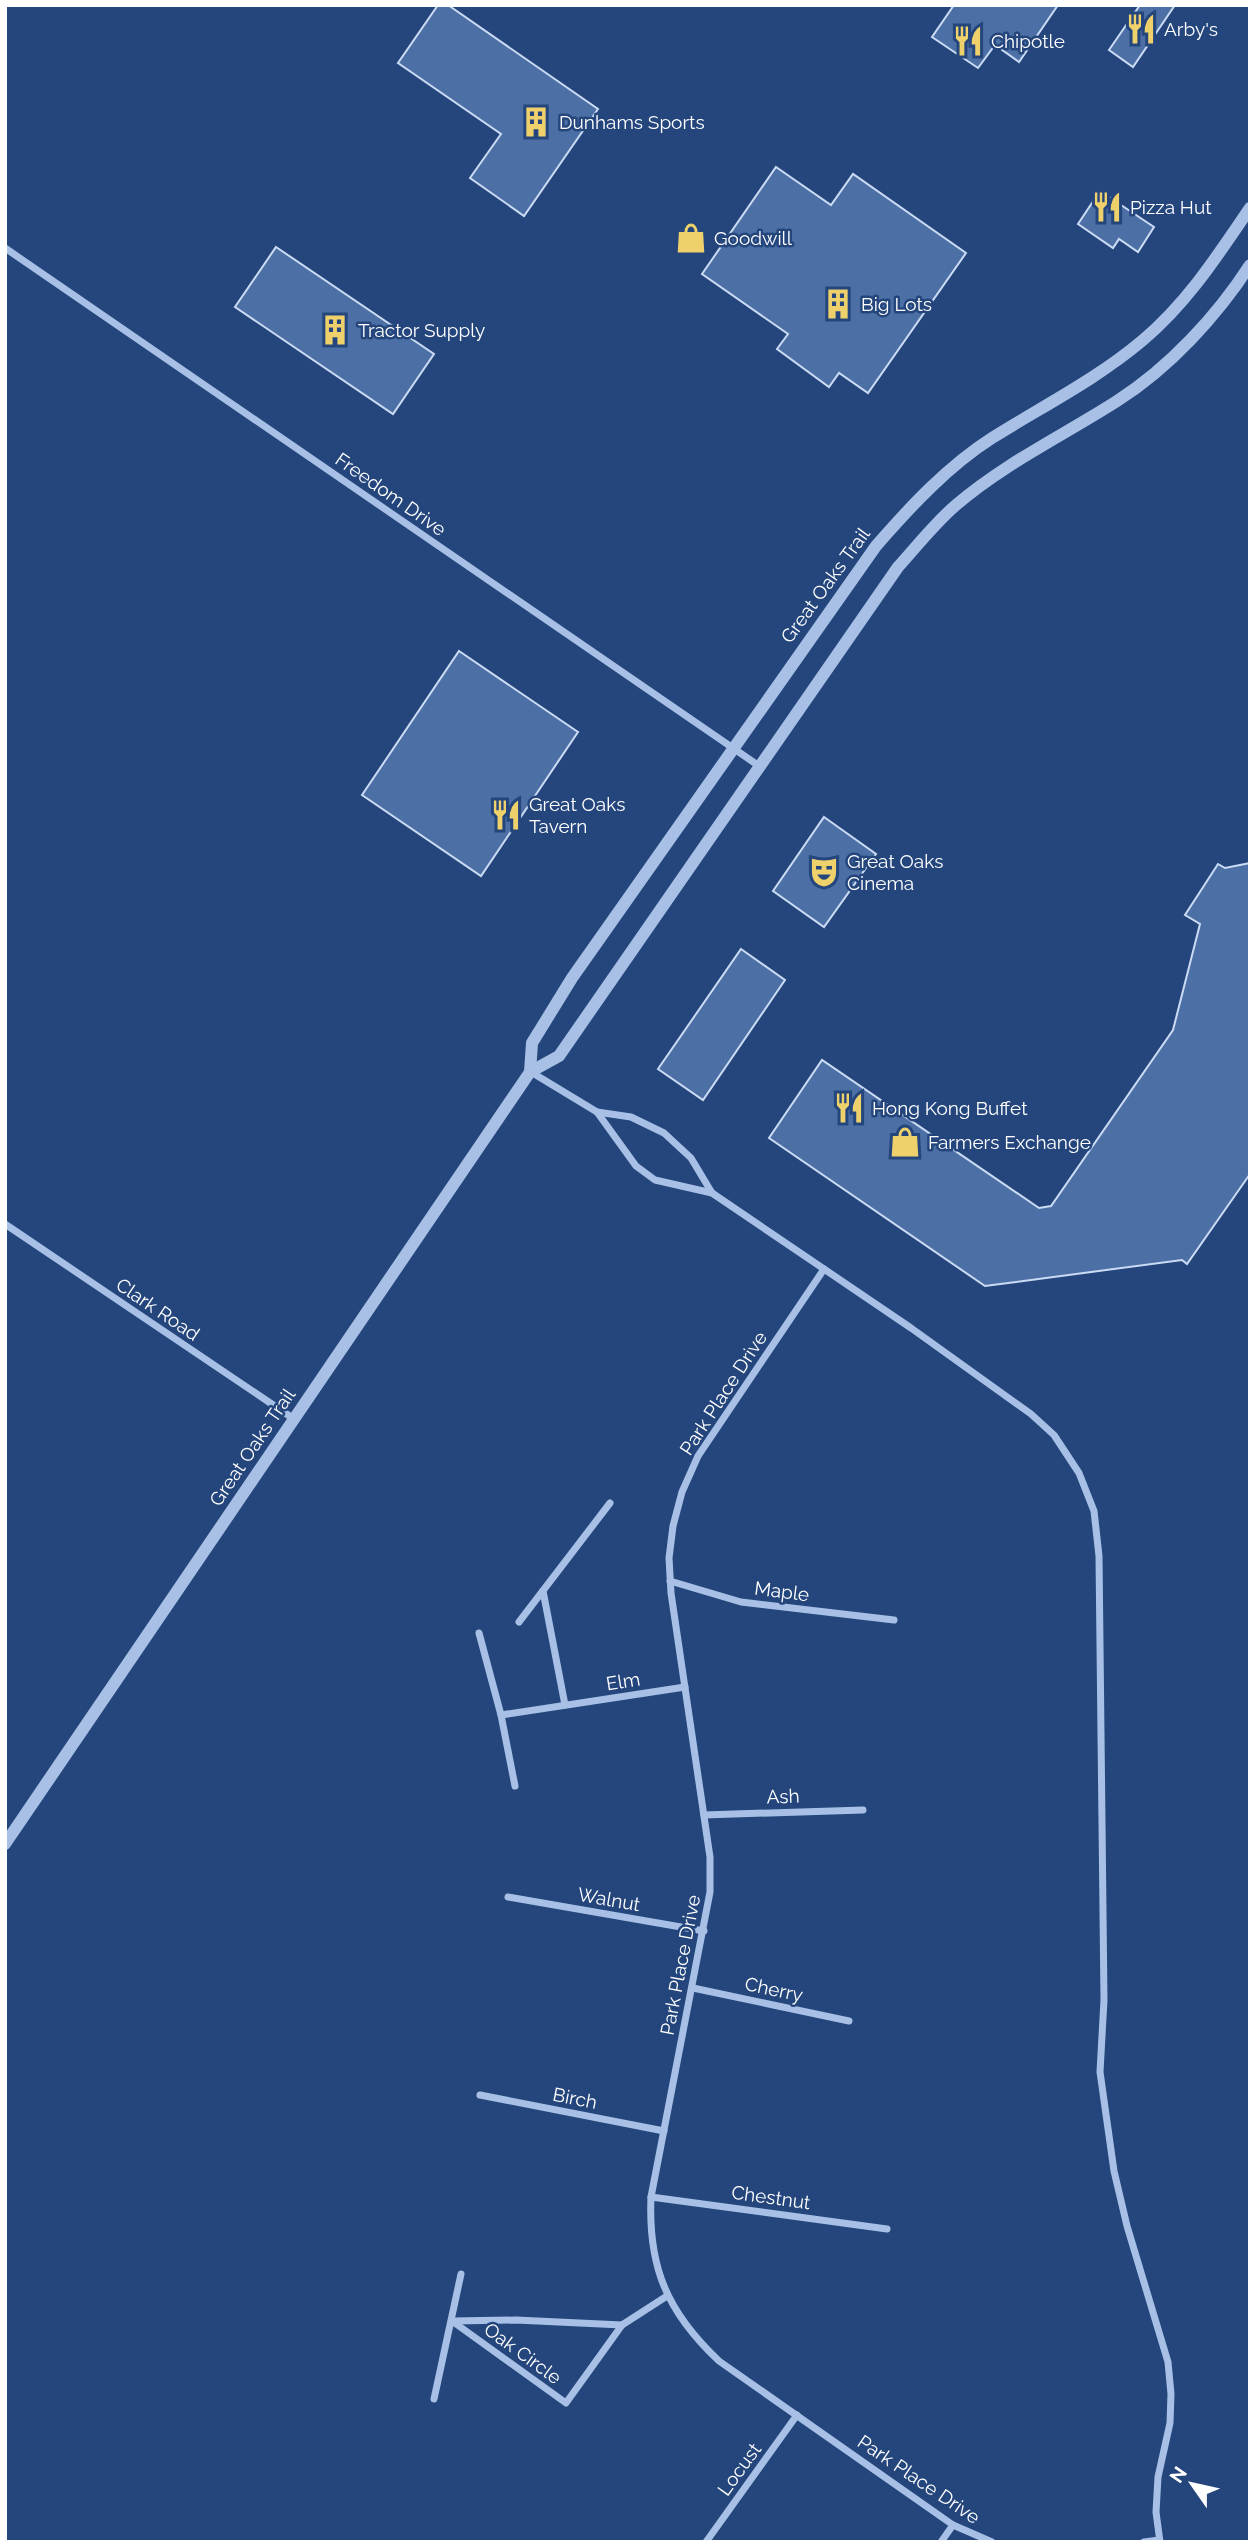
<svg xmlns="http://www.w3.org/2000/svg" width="1255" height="2547" viewBox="0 0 1255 2547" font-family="Raleway,sans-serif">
<rect width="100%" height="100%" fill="#24467c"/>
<g fill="#4c70a5" stroke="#cbdbf4" stroke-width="2">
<path d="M438,5H448L598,109L524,216L470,178L501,134L398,63Z"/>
<path d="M954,5H1058L1019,62L995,45L978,68L932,37Z"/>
<path d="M1140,5H1175L1133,67L1109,50Z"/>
<path d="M776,167L831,205L853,174L966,253L868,393L839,373L829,387L777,349L788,334L702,274Z"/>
<path d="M1100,191L1154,227L1138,252L1119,239L1113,248L1078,224Z"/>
<path d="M276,247L434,354L393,414L235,307Z"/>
<path d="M459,651L578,732L481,876L362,795Z"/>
<path d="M824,817L876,854L824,927L773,891Z"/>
<path d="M1250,863V1174L1187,1264L1182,1260L985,1286L769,1138L822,1060L1039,1208L1051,1206L1173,1030L1200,924L1185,915L1218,864L1225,868Z"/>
<path d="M741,949L785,980L703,1100L658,1069Z"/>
</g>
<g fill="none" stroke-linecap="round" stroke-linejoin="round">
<g stroke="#a8c0e5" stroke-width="7">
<path d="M5,248L759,766"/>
<path d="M531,1072L597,1112L631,1117L664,1133L691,1158L712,1193L911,1328L1031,1414L1054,1435L1079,1473L1094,1511L1099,1556L1104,2000L1100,2072L1114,2171L1127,2226L1168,2362L1171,2394L1170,2423L1158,2477L1156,2512L1160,2542"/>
<path d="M597,1112L636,1166L655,1180L712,1193"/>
<path d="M5,1224L294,1419"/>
<path d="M824,1269L698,1456L682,1492L673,1526L669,1558L671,1593L710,1857V1892L651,2197C648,2267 667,2312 719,2361L953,2525L992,2542"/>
<path d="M670,1581L741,1602L894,1620"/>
<path d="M543,1591L565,1705"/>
<path d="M519,1622L610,1503"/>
<path d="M479,1633L501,1715L515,1786"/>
<path d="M501,1715L685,1687"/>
<path d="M704,1815L863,1810"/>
<path d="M508,1897L704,1931"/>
<path d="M693,1988L849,2021"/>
<path d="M480,2095L664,2131"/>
<path d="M651,2197L887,2229"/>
<path d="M452,2321L566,2403L622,2325"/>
<path d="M453,2321L516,2320L622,2325L667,2296"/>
<path d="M434,2399L461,2274"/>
<path d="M706,2542L797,2415"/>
<path d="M941,2542L953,2525"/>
<path d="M1144,2542L1159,2540"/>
</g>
<g stroke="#a8c0e5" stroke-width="12">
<path d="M530,1072L532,1043L572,978L876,546C910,507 948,466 992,438C1043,406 1097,379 1143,340C1187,303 1218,255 1250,208"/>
<path d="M5,1844L530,1072L559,1056L898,567C917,546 935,523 956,505C1005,463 1064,435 1117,401C1169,368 1217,316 1250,265"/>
</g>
</g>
<defs>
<g id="restaurant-bare" transform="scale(2.415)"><path d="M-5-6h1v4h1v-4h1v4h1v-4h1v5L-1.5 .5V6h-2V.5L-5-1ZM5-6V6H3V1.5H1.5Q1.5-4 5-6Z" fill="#efd16c" stroke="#24467c" stroke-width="2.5" paint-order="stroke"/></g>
<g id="building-bare" transform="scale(2.415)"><path d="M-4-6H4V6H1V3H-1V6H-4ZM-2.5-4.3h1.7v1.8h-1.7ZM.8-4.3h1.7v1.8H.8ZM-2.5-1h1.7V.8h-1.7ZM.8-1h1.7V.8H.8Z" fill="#efd16c" stroke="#24467c" stroke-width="2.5" paint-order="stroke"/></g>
<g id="shop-bare" transform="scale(2.415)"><path d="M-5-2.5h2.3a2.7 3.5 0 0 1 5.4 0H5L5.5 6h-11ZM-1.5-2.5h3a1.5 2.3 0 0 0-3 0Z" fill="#efd16c" stroke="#24467c" stroke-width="2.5" paint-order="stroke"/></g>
<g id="theatre-bare" transform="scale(2.415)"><path d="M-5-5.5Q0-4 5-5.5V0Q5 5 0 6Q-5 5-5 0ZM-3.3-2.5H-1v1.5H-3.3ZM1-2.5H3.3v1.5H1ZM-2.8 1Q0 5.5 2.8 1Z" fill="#efd16c" stroke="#24467c" stroke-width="2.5" paint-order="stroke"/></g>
</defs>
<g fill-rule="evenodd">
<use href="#restaurant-bare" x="1141" y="29"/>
<use href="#restaurant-bare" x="968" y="41"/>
<use href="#building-bare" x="536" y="122"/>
<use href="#restaurant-bare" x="1107" y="207"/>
<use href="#shop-bare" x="691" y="238"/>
<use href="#building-bare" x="838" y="304"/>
<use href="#building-bare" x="335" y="330"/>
<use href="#restaurant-bare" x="506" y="815"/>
<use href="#theatre-bare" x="824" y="872"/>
<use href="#restaurant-bare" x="849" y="1108"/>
<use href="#shop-bare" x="905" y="1142"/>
</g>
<g text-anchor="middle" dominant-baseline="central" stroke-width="5" stroke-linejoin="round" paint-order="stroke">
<g font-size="19" fill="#fff" stroke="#24467c" text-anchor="start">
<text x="1164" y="29">Arby's</text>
<text x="991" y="41">Chipotle</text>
<text x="559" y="122">Dunhams Sports</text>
<text x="1130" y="207">Pizza Hut</text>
<text x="714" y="238">Goodwill</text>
<text x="861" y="304">Big Lots</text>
<text x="358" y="330">Tractor Supply</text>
<text x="529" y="804">Great Oaks<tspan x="529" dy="22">Tavern</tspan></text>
<text x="847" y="861">Great Oaks<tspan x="847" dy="22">Cinema</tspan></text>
<text x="872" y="1108">Hong Kong Buffet</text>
<text x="928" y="1142">Farmers Exchange</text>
</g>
<g font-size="19" fill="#fff" stroke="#24467c">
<text transform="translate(391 494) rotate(35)">Freedom Drive</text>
<text transform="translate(825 585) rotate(-54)">Great Oaks Trail</text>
<text transform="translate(158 1309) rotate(34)">Clark Road</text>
<text transform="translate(723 1393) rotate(-57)">Park Place Drive</text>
<text transform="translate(252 1447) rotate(-56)">Great Oaks Trail</text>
<text transform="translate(782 1591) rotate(7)">Maple</text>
<text transform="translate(623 1681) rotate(-9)">Elm</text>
<text transform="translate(783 1796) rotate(-2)">Ash</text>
<text transform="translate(609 1899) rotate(10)">Walnut</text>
<text transform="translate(680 1965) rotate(-79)">Park Place Drive</text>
<text transform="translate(774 1989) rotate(12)">Cherry</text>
<text transform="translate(575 2098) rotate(11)">Birch</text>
<text transform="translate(771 2197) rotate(8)">Chestnut</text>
<text transform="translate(523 2353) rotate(36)">Oak Circle</text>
<text transform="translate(739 2469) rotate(-54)">Locust</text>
<text transform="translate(919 2479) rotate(34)">Park Place Drive</text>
</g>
</g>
<rect width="1255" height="2547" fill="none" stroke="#ffffff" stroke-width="14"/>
<g transform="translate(1192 2484) rotate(304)" stroke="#24467c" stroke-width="5" paint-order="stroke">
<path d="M0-5L12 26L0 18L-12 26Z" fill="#ffffff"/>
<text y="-10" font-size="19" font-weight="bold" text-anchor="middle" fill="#ffffff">N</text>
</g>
</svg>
